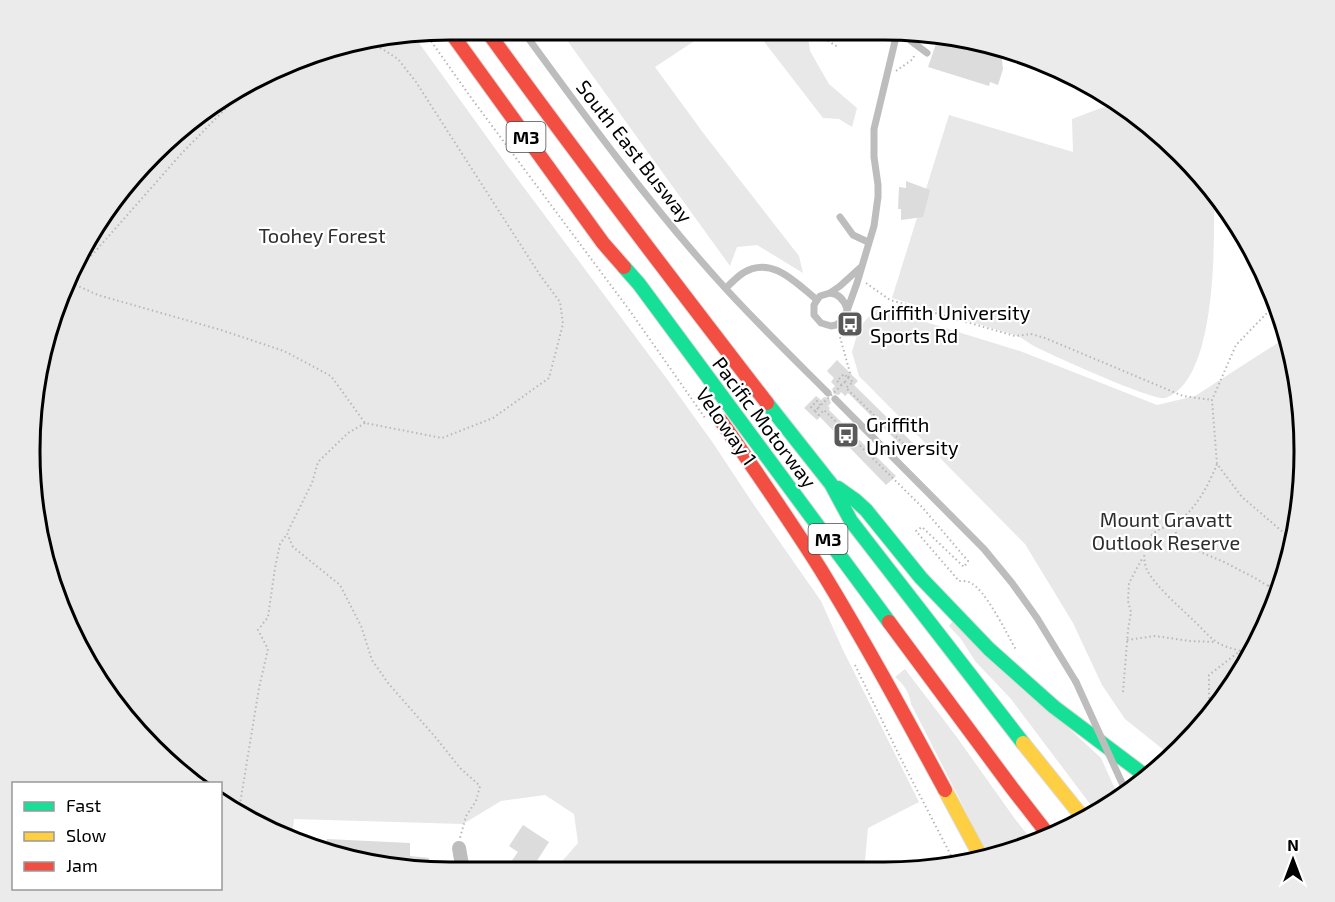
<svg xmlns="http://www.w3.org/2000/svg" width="1335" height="902" viewBox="0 0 1335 902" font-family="'Exo 2',sans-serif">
<rect width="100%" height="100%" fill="#fff"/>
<g fill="#e8e8e8">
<path d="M561,32L705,34L655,67L704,134L799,256L803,273L757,245L737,247L730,266Z"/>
<path d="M759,35L808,36L810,51L829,84L857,108L852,127L839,119L823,118Z"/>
<path d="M414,36L507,165L667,379L713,443L754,505L821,601L843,650L919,802L868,828L864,872L757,870L739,861L716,869L557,867L578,843L574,814L545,795L501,801L463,824L294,819L292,838L264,828L221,797L220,784L202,783L154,749L86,661L38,533L31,423L62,290L117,194L217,101L316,52Z"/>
<path d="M1114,105L1181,153L1215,194C1215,203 1214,212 1214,221C1214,263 1213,383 1165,398C1153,401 1051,355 1034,346C1028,343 1024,339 1018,336L892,298L949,115L1073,152L1072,119L1101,108Z"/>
<path d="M877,307L1020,351L1157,405L1195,396L1287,337L1297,369L1305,451L1297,533L1273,612L1234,685L1182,748L1173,755L1165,751L1125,719L1102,685L1073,623L1025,544L859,376L852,352L859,328Z"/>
<path d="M953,621L1101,758L1120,800L1096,812L1011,699L975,661L961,639L949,626Z"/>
<path d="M905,669L956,736L1015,819L1034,843L989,857L911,704C909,691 904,685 895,677Z"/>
</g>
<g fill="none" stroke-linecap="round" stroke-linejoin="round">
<path stroke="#bababa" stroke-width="3" d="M1208,709L1238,678"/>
</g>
<g fill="#dcdcdc">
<path d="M938,38H966L1001,50L1003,69L998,85L990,82L989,86L928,67Z"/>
<path d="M906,181L930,190L923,217L901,220V209H898L899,187L906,188Z"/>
<path d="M837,360L858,381L854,385L920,450L913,457L848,393L845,396L841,392L839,395L834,394L832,389L835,386L831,382L834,378L827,371Z"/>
<path d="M816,396L821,400L824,397L829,398L831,403L828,406L830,408L829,410L896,476L886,485L820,417L817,420L804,408Z"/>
<path d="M523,825L549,842L533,867L508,866L518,852L509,846Z"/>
<path d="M327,839L410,843V856L429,858L428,865L369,864L325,849Z"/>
</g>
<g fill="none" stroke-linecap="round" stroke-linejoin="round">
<g stroke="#dbdbdb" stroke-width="16">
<g id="fast">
<path d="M624,267L639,284L889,622"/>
<path d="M767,403L831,484L851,521L1023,743"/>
<path d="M838,488L855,500L866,510L921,578L989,649L1054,707L1147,777"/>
</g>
</g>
<g stroke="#dbdbdb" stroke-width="16">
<g id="slow">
<path d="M1023,743L1084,819"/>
<path d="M945,790L982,859"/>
</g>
</g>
<g stroke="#dbdbdb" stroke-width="16">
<g id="jam">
<path d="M449,30L603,243L624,267"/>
<path d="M487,31C578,157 672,280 767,403"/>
<path d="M721,421C755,470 789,519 821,570C865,642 905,716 945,790"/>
<path d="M889,622L1012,788L1050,837"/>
</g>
</g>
<g stroke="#b8b8b8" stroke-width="2" stroke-dasharray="1.5 3" stroke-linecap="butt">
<path d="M426,34L472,99L630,311L705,418"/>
<path d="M820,36L838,47"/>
<path d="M896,71L913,59L915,53"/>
<path d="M76,266L92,255L182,153L231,103L238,91"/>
<path d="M67,281L98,295L221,330L284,351L331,376L365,423L442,438L493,418L549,378L563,324L560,302L540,275L416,82L398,59L373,43"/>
<path d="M866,283L890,300L1015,336L1031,334L1045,338L1183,396L1212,400"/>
<path d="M1278,306L1267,313L1236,345L1212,400L1217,464L1242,497L1284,533L1295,538"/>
<path d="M840,337L850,373L848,378L844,374L837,381L842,385"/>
<path d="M845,382L848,378L853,382L846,388L911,451"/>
<path d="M818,408L815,411L819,415L824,410L922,507L968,561L964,567L922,527L916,531L959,581C962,581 966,581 969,582C985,588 1007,634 1016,650"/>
<path d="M815,411L811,407L817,401L821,406"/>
<path d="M365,423L348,433L318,462L312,483L287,533L293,547L340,585L361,626L372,660L388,683L437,739L460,768L480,786L476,801L466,816L460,838"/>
<path d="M1175,523V529L1177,537L1184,545L1224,562L1255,578L1268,586L1277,597"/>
<path d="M1268,586L1284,575"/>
<path d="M1127,640L1155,636L1190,641L1216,642"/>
<path d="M1240,651L1257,642"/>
<path d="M855,665L900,757L956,865"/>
<path d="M1123,692L1128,630L1131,612L1128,601L1129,583L1143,557"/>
<path d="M1212,712L1209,699V675L1240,651C1231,648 1221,646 1214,640C1207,635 1201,627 1194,621C1181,608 1155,586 1147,570C1143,561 1143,548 1149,539C1157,527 1163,529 1175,523C1195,512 1209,484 1217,464"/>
<path d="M239,810L259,688L268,649L258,630L268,617L275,568L280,544L287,534"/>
</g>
<g stroke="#bdbdbd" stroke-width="7">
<path d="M523,31C587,119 653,209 726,289C759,325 794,359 828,393"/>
<path d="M909,37L911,41L927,53"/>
<path d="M840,217L853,235L868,242"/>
<path d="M861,267L840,286L830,293L820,296L817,300L814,305V315L821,323L831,326L836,325L844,319L857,283L874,226L878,197V185L874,157V129L896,37"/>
<path d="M726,288C731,283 737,277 743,273C772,255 796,283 817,300"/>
<path d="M830,293C839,294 844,299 847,309"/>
<path d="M835,399L984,549L1012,583L1037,618L1076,682"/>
</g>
<path stroke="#bdbdbd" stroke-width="14" d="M459,848L462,865"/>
<use href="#fast" stroke="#16e098" stroke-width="14"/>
<use href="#slow" stroke="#ffcf43" stroke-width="14"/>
<use href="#jam" stroke="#f24e42" stroke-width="14"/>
<path stroke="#b8b8b8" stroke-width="2" stroke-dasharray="1.5 3" stroke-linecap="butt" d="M818,408L845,382"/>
<path stroke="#bdbdbd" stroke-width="7" d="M1076,682L1127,794"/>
</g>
<defs>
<g id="bus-square" transform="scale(1.35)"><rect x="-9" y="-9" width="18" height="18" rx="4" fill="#595959" stroke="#fff"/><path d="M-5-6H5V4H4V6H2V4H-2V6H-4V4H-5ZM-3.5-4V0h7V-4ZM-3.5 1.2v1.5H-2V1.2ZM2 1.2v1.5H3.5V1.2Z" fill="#fff"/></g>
</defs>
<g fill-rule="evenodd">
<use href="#bus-square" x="850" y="324"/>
<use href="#bus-square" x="846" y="435"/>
</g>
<g text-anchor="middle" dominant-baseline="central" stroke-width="4.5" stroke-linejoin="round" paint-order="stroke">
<g fill="#fff" stroke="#4c4c4c" stroke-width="1.5">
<rect x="506.5" y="122" width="39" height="30" rx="4.5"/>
<rect x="808.5" y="524" width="39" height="30" rx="4.5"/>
</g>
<g font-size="18" font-weight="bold" fill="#000">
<text x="526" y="137">M3</text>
<text x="828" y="539">M3</text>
</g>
<g font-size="20" fill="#000" stroke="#fff">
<text transform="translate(635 151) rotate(52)">South East Busway</text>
<text transform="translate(765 422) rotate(53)">Pacific Motorway</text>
<text transform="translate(727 426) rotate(55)">Veloway 1</text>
</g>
<g font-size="20" fill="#2d2d2d" stroke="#fff">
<text x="322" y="235">Toohey Forest</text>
<text x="1166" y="519">Mount Gravatt<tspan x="1166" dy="23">Outlook Reserve</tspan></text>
</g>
<g font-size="20" fill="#000" stroke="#fff" text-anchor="start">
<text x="870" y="312">Griffith University<tspan x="870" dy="23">Sports Rd</tspan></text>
<text x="866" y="424">Griffith<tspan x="866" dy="23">University</tspan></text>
</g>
</g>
<path d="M0 0H1335V902H0ZM450 40H884A410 410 0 0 1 1294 450V452A410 410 0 0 1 884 862H450A410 410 0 0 1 40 452V450A410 410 0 0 1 450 40Z" fill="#ebebeb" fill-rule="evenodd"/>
<path fill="none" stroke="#000" stroke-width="3" d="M450 40H884A410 410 0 0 1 1294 450V452A410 410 0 0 1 884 862H450A410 410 0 0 1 40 452V450A410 410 0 0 1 450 40Z"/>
<rect x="12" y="782" width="210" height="108" fill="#ffffff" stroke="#999999" stroke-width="1.5"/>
<rect x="24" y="802" width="30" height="9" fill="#16e098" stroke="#999999" stroke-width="1.5"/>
<text x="66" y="812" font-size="18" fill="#000000">Fast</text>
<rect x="24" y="832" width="30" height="9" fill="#ffcf43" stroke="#999999" stroke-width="1.5"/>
<text x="66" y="842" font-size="18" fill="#000000">Slow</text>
<rect x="24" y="862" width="30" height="9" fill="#f24e42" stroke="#999999" stroke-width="1.5"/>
<text x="66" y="872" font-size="18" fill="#000000">Jam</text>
<g transform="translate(1293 860)" stroke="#ffffff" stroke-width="4.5" paint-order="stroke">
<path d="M0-4.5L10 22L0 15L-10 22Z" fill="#000000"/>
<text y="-9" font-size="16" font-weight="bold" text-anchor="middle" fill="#000000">N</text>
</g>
</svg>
